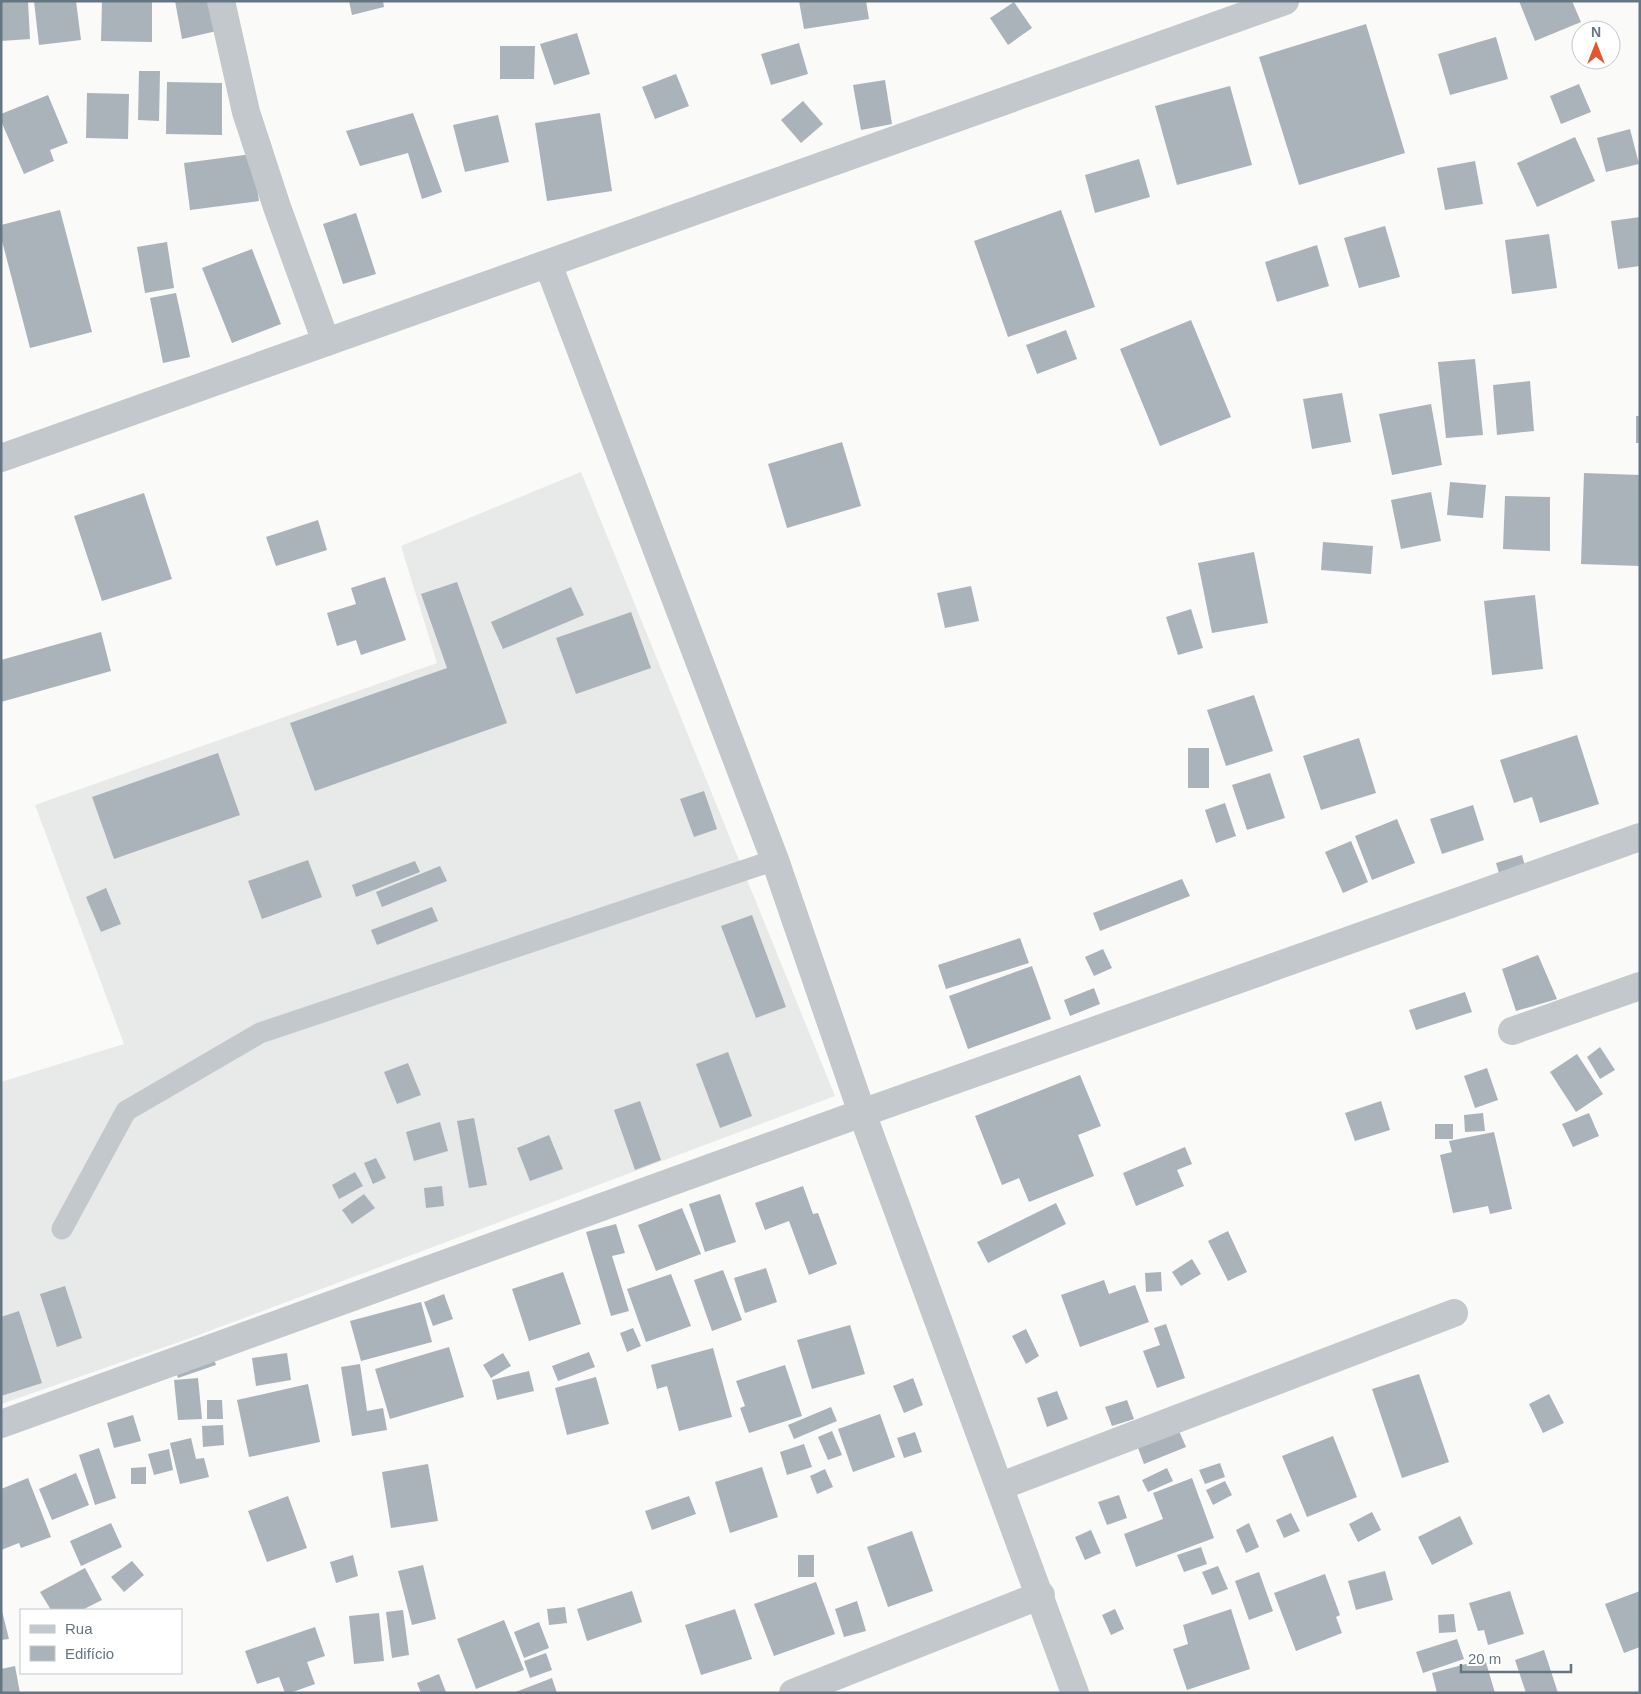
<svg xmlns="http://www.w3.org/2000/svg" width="1641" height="1694" viewBox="0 0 1641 1694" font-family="Arial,sans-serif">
<rect width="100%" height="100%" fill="#fafaf8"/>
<path fill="#e8e9e9" d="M581,472L835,1096L188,1339L1,1404V1082L124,1044L35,805L437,663L401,546Z"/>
<g fill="#aab3b9">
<path d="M1,1H28L30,39L1,41Z"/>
<path d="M34,1H76L81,40L39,45Z"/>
<path d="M102,1H152V42L101,41Z"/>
<path d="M175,1H215L221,30L182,39Z"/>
<path d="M349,1H383L384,7L352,15Z"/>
<path d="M799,1H866L869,19L804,29Z"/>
<path d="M1519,1H1572L1581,22L1535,41Z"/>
<path d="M1014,2L1032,28L1008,45L990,18Z"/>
<path d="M1366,24L1405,153L1299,185L1259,57Z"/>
<path d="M577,33L590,74L554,85L540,44Z"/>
<path d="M1496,37L1508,79L1450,95L1438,54Z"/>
<path d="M799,43L808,74L771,85L761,54Z"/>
<path d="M500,46H535L534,79H500Z"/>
<path d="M139,71H160L159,121L138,120Z"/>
<path d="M676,74L689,106L655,119L642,87Z"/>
<path d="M885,80L892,124L861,130L853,85Z"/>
<path d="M167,82L222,83V135L166,134Z"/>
<path d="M1579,84L1591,112L1561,124L1550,96Z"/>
<path d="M1230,86L1252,165L1177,185L1155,106Z"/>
<path d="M87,93L129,94L128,139L86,138Z"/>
<path d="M48,95L68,143L50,150L54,161L24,174L1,121V114Z"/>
<path d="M803,101L823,124L801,143L781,120Z"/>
<path d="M413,113L442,192L422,199L408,153L360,166L346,131Z"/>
<path d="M600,113L612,191L547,201L535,123Z"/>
<path d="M498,115L509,162L465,172L453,125Z"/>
<path d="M1630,129L1639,164L1606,172L1597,138Z"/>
<path d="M1575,137L1595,181L1537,207L1517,163Z"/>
<path d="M252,154L259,201L190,210L184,163Z"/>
<path d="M1139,159L1150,197L1095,213L1085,175Z"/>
<path d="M1475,161L1483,204L1445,210L1437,168Z"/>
<path d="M60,210L92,332L30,348L1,237V225Z"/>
<path d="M1061,210L1095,307L1008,337L974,241Z"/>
<path d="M356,213L376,274L343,284L323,224Z"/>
<path d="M1640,217V266L1618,269L1611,221Z"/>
<path d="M1385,226L1400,277L1359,288L1344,238Z"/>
<path d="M1549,234L1557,288L1512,294L1505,240Z"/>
<path d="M167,242L174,288L145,293L137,247Z"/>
<path d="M1317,245L1329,286L1277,302L1265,262Z"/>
<path d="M252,249L281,324L232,343L202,268Z"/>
<path d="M176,293L190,357L163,363L150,298Z"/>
<path d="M1191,320L1231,417L1160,446L1120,349Z"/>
<path d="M1066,330L1077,359L1037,374L1026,345Z"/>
<path d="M1475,359L1483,435L1446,438L1438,362Z"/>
<path d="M1530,381L1534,431L1497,435L1493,385Z"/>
<path d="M1342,393L1351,442L1312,449L1303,399Z"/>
<path d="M1431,404L1442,465L1392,475L1379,414Z"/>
<rect x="1636" y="416" width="4" height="27"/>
<path d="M842,442L861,506L787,528L768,464Z"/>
<path d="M1584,473L1640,475V566L1581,564Z"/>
<path d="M1450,482L1486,485L1483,518L1447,515Z"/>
<path d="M1431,492L1441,541L1401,549L1391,500Z"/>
<path d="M144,493L172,579L102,601L74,516Z"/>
<path d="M1505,496L1550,497V551L1503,549Z"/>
<path d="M318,520L327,550L276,566L266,537Z"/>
<path d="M1323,542L1373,546L1371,574L1321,570Z"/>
<path d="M1254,552L1268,623L1212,633L1198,563Z"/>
<path d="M385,577L406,640L361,655L356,640L337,646L327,613L356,604L351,588Z"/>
<path d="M457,582L507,723L315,791L290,723L447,668L421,594Z"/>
<path d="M971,586L979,621L945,628L937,593Z"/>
<path d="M571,587L584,615L503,649L491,622Z"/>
<path d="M1535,595L1543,669L1492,675L1484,601Z"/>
<path d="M1191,609L1203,648L1178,655L1166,617Z"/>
<path d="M631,612L651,668L576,694L556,638Z"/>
<path d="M101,632L111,671L1,702V660Z"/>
<path d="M1254,695L1273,751L1226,766L1207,710Z"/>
<path d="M1577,735L1599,804L1540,823L1532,797L1514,803L1500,760Z"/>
<path d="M1359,738L1376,793L1321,810L1303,756Z"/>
<rect x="1188" y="748" width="21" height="40"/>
<path d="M218,753L240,815L114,859L92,797Z"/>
<path d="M1270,773L1285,818L1247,830L1232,785Z"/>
<path d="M704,791L717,829L694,837L680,799Z"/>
<path d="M1225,803L1236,836L1216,843L1205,810Z"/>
<path d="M1473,805L1484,840L1442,854L1430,819Z"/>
<path d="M1397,819L1415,863L1372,880L1355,836Z"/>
<path d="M1351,841L1368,882L1343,893L1325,852Z"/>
<path d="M1522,855L1527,873L1501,880L1496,863Z"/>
<path d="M308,860L322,897L262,919L248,881Z"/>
<path d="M415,861L420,872L356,897L352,885Z"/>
<path d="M440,866L447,881L382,907L376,892Z"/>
<path d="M1182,879L1190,896L1100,931L1093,913Z"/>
<path d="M106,888L121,924L101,932L86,897Z"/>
<path d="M432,907L438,921L377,945L371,930Z"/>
<path d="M752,915L786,1007L756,1018L721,926Z"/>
<path d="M1020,938L1029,963L946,989L938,965Z"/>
<path d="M1103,949L1112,968L1094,976L1085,957Z"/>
<path d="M1538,955L1557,999L1516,1011L1502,969Z"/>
<path d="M1032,966L1051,1019L968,1049L949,996Z"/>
<path d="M1094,988L1100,1004L1070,1016L1064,1000Z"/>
<path d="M1465,992L1472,1012L1416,1030L1409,1010Z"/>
<path d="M1600,1047L1615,1070L1600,1079L1587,1057Z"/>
<path d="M728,1052L752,1116L720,1128L696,1064Z"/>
<path d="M1577,1054L1603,1094L1576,1112L1550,1072Z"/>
<path d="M408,1063L421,1095L397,1104L384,1072Z"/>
<path d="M1487,1068L1498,1100L1475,1108L1464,1076Z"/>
<path d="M1080,1075L1101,1126L1078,1135L1094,1176L1029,1202L1019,1178L1002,1185L975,1116Z"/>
<path d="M640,1101L661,1160L635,1170L614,1110Z"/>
<path d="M1381,1101L1390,1130L1355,1141L1345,1113Z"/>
<path d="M1483,1113L1485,1131L1465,1132L1464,1115Z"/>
<path d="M1589,1113L1599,1136L1573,1147L1562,1124Z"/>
<path d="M474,1118L487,1185L469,1188L457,1121Z"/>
<path d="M440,1122L448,1151L414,1161L406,1132Z"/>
<rect x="1435" y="1124" width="18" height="15"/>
<path d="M1494,1132L1512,1209L1490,1214L1488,1206L1453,1213L1440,1155L1452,1152L1449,1141Z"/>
<path d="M549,1135L563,1169L530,1181L517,1148Z"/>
<path d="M1185,1147L1192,1164L1177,1170L1184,1186L1136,1206L1123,1173Z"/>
<path d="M376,1158L386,1178L373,1184L364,1163Z"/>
<path d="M355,1172L363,1186L339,1199L332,1185Z"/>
<path d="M442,1186L444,1206L426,1208L424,1188Z"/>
<path d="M803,1186L813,1214L818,1213L837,1264L809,1275L789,1221L765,1230L755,1203Z"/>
<path d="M364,1194L375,1208L352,1224L342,1210Z"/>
<path d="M720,1194L736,1242L705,1252L689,1204Z"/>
<path d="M1056,1203L1066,1224L988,1263L977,1242Z"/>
<path d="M682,1208L701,1254L656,1271L638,1225Z"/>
<path d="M616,1224L625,1253L612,1256L629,1311L611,1316L586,1232Z"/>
<path d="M1228,1231L1247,1272L1228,1281L1208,1241Z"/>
<path d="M1192,1259L1201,1274L1181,1286L1172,1272Z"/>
<path d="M766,1268L777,1302L745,1313L734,1278Z"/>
<path d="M723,1270L742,1320L712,1331L694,1280Z"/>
<path d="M563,1272L581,1324L529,1341L512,1289Z"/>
<path d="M1161,1272L1162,1291L1146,1292L1145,1273Z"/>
<path d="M671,1274L691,1326L646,1342L627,1289Z"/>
<path d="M1104,1280L1109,1294L1135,1285L1149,1322L1080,1347L1061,1295Z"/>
<path d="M65,1286L82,1338L57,1347L40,1294Z"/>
<path d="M444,1294L453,1319L433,1326L424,1302Z"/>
<path d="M421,1302L432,1342L361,1361L350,1321Z"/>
<path d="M19,1311L42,1383L1,1396V1317Z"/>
<path d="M1166,1324L1185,1378L1157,1388L1143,1351L1160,1345L1154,1328Z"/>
<path d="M850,1325L865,1374L812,1389L797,1340Z"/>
<path d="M633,1328L641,1346L627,1352L620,1333Z"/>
<path d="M1026,1329L1039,1356L1026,1364L1012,1336Z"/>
<path d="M449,1347L464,1397L390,1419L375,1369Z"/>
<path d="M713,1348L732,1417L679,1431L667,1386L657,1389L651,1365Z"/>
<path d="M211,1351L216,1365L178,1378L173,1363Z"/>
<path d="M589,1352L595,1367L558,1381L552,1366Z"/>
<path d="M287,1353L291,1380L256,1386L252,1358Z"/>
<path d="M503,1353L511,1366L491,1378L483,1365Z"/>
<path d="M360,1364L367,1411L383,1408L387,1430L352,1436L341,1367Z"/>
<path d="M785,1365L802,1416L749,1433L740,1408L745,1406L736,1381Z"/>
<path d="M529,1371L534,1391L497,1400L492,1380Z"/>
<path d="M1419,1374L1449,1462L1402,1478L1372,1389Z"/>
<path d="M596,1377L609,1424L567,1435L555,1388Z"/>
<path d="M198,1378L202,1419L178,1420L174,1380Z"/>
<path d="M913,1378L923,1405L904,1413L893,1386Z"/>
<path d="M308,1384L320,1442L249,1457L237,1400Z"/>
<path d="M1057,1391L1068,1419L1047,1427L1037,1398Z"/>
<path d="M1549,1394L1564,1423L1543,1433L1529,1404Z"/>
<path d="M207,1400H222L223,1419H207Z"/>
<path d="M1127,1400L1134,1419L1112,1426L1105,1407Z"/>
<path d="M831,1407L837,1421L794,1439L788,1425Z"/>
<path d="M880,1414L895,1457L853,1472L838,1429Z"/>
<path d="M133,1415L141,1441L114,1448L107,1423Z"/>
<path d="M223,1425L224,1445L203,1447L202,1426Z"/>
<path d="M832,1431L842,1455L828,1460L818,1437Z"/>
<path d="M1179,1431L1186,1447L1144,1464L1138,1448Z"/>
<path d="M915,1432L922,1452L904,1458L897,1438Z"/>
<path d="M1333,1436L1357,1497L1307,1517L1282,1456Z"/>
<path d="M191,1438L196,1459L204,1458L209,1477L180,1484L170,1443Z"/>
<path d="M804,1444L812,1467L787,1475L780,1452Z"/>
<path d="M99,1448L116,1498L95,1505L79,1455Z"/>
<path d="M169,1449L173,1470L154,1475L148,1454Z"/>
<path d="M1220,1463L1225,1477L1205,1484L1199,1470Z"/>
<path d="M428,1464L438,1521L391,1528L382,1472Z"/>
<path d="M146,1467V1484H131V1468Z"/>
<path d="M762,1467L778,1517L730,1533L715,1482Z"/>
<path d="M1167,1468L1173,1481L1148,1492L1142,1480Z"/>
<path d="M825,1469L833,1487L817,1494L810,1476Z"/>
<path d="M76,1473L89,1505L52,1520L39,1489Z"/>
<path d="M28,1478L51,1537L21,1548L19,1543L1,1550V1489Z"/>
<path d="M1192,1478L1214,1538L1136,1567L1124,1534L1163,1519L1153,1493Z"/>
<path d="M1225,1481L1232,1495L1213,1505L1206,1490Z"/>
<path d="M1119,1495L1127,1518L1107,1525L1098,1502Z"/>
<path d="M288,1496L307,1548L267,1562L248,1511Z"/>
<path d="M689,1496L696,1514L652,1530L645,1511Z"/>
<path d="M1372,1512L1381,1530L1358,1542L1349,1524Z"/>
<path d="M1291,1513L1300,1531L1284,1538L1276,1520Z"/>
<path d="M1460,1516L1473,1544L1432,1565L1418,1537Z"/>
<path d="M111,1523L122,1547L81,1566L70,1541Z"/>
<path d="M1249,1523L1259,1547L1246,1553L1236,1530Z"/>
<path d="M1091,1530L1101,1553L1085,1560L1075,1537Z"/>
<path d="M912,1531L933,1591L888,1607L867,1547Z"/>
<path d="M1201,1547L1207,1564L1184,1572L1177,1555Z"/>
<path d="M353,1555L358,1576L336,1583L330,1562Z"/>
<rect x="798" y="1555" width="16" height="22"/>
<path d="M132,1561L144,1575L124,1592L111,1577Z"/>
<path d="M423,1565L436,1619L412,1625L398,1571Z"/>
<path d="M1218,1566L1228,1589L1212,1595L1202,1572Z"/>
<path d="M85,1568L102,1600L82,1610H51L40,1592Z"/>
<path d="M1385,1571L1393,1600L1356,1610L1348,1581Z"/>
<path d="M1259,1572L1273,1611L1249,1620L1235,1581Z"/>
<path d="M1325,1574L1340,1615L1336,1617L1342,1633L1296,1651L1274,1593Z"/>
<path d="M816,1582L835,1634L774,1656L754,1604Z"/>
<path d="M632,1591L642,1622L587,1641L577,1609Z"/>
<path d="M1510,1591L1524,1634L1488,1645L1484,1630L1478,1631L1469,1603Z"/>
<path d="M1640,1591V1647L1624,1653L1605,1604Z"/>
<path d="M857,1601L866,1631L844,1637L835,1609Z"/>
<path d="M1,1607L9,1639L1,1640Z"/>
<path d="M565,1607L567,1623L549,1625L547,1609Z"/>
<path d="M735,1609L752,1659L701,1675L685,1625Z"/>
<path d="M1115,1609L1124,1629L1111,1635L1102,1615Z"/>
<path d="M1231,1609L1250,1669L1187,1690L1173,1649L1188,1644L1183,1625Z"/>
<path d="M403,1610L409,1655L392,1658L386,1612Z"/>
<path d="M379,1613L384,1661L354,1664L349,1616Z"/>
<path d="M1454,1614L1456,1632L1439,1633L1438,1615Z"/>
<path d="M504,1620L524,1670L476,1689L457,1639Z"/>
<path d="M539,1622L549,1648L524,1658L514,1632Z"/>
<path d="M315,1627L325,1656L307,1662L315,1684L290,1693H285L279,1677L257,1684L245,1651Z"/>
<path d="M1457,1639L1464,1659L1423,1673L1416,1652Z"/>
<path d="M1544,1650L1558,1693H1526L1515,1660Z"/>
<path d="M546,1653L552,1670L530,1678L524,1661Z"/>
<path d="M1485,1659L1495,1693H1437L1432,1673Z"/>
<path d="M15,1666L20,1693H1V1669Z"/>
<path d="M439,1674L446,1692L421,1693L417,1683Z"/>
<path d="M552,1678L557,1693H513Z"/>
</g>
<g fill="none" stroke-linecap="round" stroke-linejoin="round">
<path stroke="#c3c8cc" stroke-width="21" d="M62,1229L126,1111L260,1033L775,860"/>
<g stroke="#c3c8cc" stroke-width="28">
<path d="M221,1L246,112L277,207L326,342"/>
<path d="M1512,1031L1640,986"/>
<path d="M1,1424L862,1113L1640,837"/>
<path d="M1001,1486L1454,1313"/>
<path d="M793,1693L1041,1595"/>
</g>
<g stroke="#c3c8cc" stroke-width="28">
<path d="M548,264L775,860L862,1113L1075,1693"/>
<path d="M1,458L1285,1"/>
</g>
</g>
<rect width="1641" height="1694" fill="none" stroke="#657683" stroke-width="5"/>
<rect x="20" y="1609" width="162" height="65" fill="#ffffff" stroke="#c1c8cd"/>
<rect x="30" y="1625" width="25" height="8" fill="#c3c8cc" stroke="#c1c8cd"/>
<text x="65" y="1634" font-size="15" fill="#657683">Rua</text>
<rect x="30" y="1646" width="25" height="15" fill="#aab3b9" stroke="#c1c8cd"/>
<text x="65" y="1659" font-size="15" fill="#657683">Edifício</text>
<g transform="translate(1596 45)"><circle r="24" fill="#ffffff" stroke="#c1c8cd"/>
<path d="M0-4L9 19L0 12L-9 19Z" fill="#e4572e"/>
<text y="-8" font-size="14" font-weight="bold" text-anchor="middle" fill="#657683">N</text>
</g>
<path d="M1461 1664v8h110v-8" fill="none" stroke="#657683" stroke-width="2.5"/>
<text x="1468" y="1664" font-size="15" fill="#657683" stroke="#ffffff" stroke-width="4" paint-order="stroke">20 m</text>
</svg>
